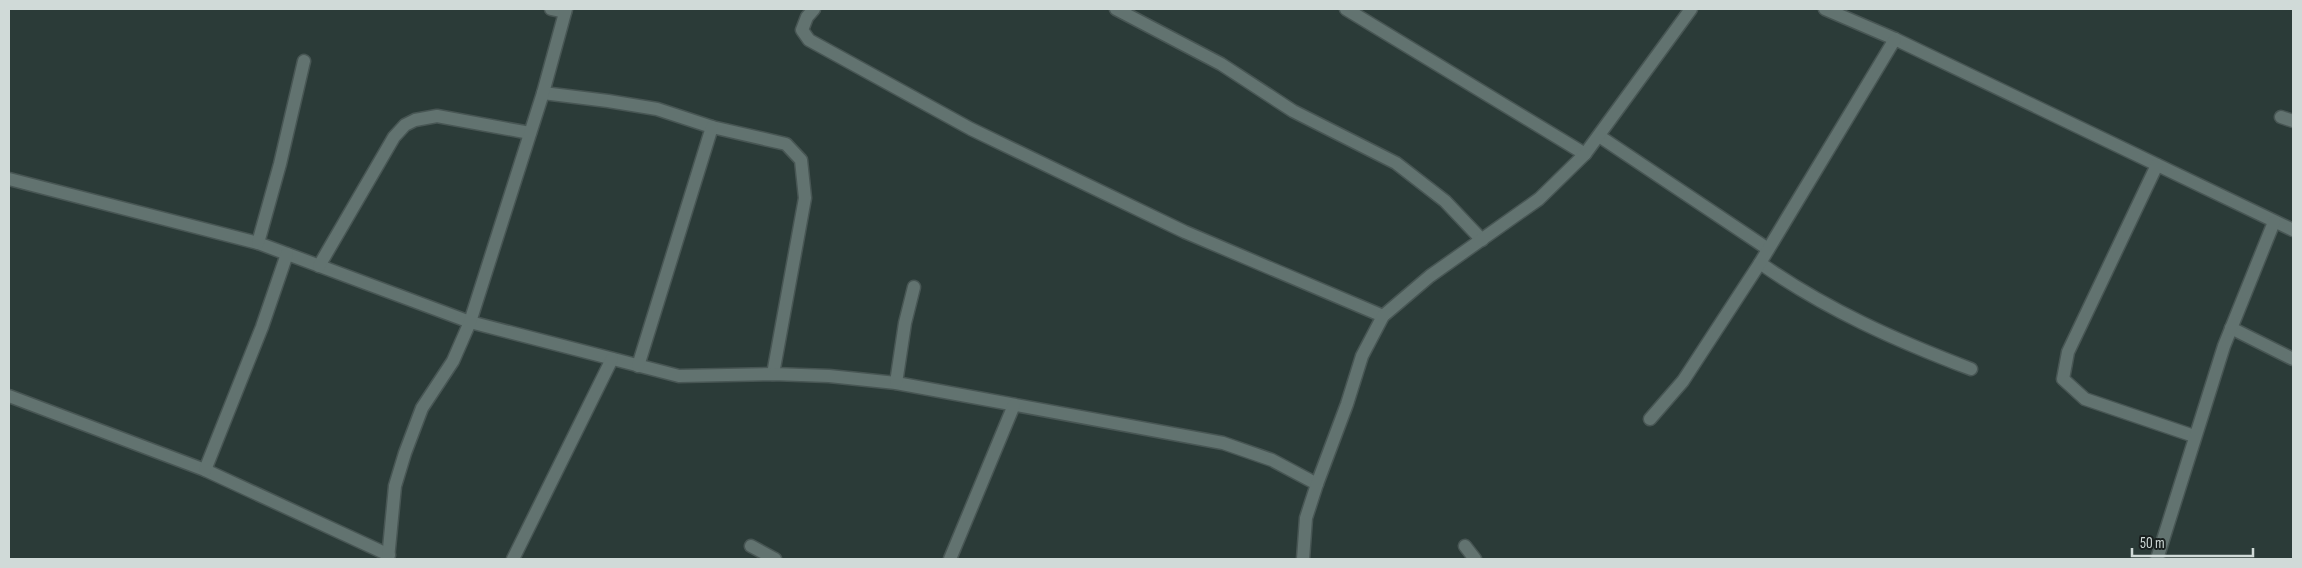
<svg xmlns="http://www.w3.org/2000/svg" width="2302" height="568" viewBox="0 0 2302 568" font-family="'Sofia Sans Condensed',sans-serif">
<rect width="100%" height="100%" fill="#2b3b38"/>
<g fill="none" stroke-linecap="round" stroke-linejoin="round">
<g stroke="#485654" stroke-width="15">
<g id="minor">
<path d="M551,9L565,12"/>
<path d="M814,9L807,17L802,30L809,40L971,129L1185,232L1383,316"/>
<path d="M1116,9L1221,64L1293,111L1396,163L1445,201L1482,240"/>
<path d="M1346,9L1585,154"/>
<path d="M1825,9L1895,39L2293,230"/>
<path d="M543,93L608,101L657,109L712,127L786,144L801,160L805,198L773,374"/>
<path d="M2281,117L2293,121"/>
<path d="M1599,136L1768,249"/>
<path d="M2157,165L2068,352L2063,379L2085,399L2194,436"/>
<path d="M9,179L258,243L470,322L679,376L773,374L829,376L896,383L1223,443L1272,460L1317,484"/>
<path d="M258,243L280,164L304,61"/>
<path d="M1760,263C1825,309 1897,341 1971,369"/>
<path d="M319,266L394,137L405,125L415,120L437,116L530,133"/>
<path d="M2231,328L2293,359"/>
<path d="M638,366L712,127"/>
<path d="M896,383L905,323L914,287"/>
<path d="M9,396L205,470L389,555"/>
<path d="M1650,419L1683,381L1760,263L1895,39"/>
<path d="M205,470L262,327L287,254"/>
<path d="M751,546L775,559"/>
<path d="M1465,546L1475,559"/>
<path d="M388,559L395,486L405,453L422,408L453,361L470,322L543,93L566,9"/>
<path d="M513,559L612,359"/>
<path d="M950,559L1014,405"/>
<path d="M1303,559L1306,518L1317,484L1347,404L1362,356L1383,316L1430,276L1539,199L1585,154L1691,9"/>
<path d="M2157,559L2224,346L2274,222"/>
</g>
</g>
<use href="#minor" stroke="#627370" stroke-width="12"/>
</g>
<rect width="2302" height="568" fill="none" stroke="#d0dad8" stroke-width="20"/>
<path d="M2132 548v8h121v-8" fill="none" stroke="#d0dad8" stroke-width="2.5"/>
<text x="2140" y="548" font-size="15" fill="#d0dad8" stroke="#19201f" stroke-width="4" paint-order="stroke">50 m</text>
</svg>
